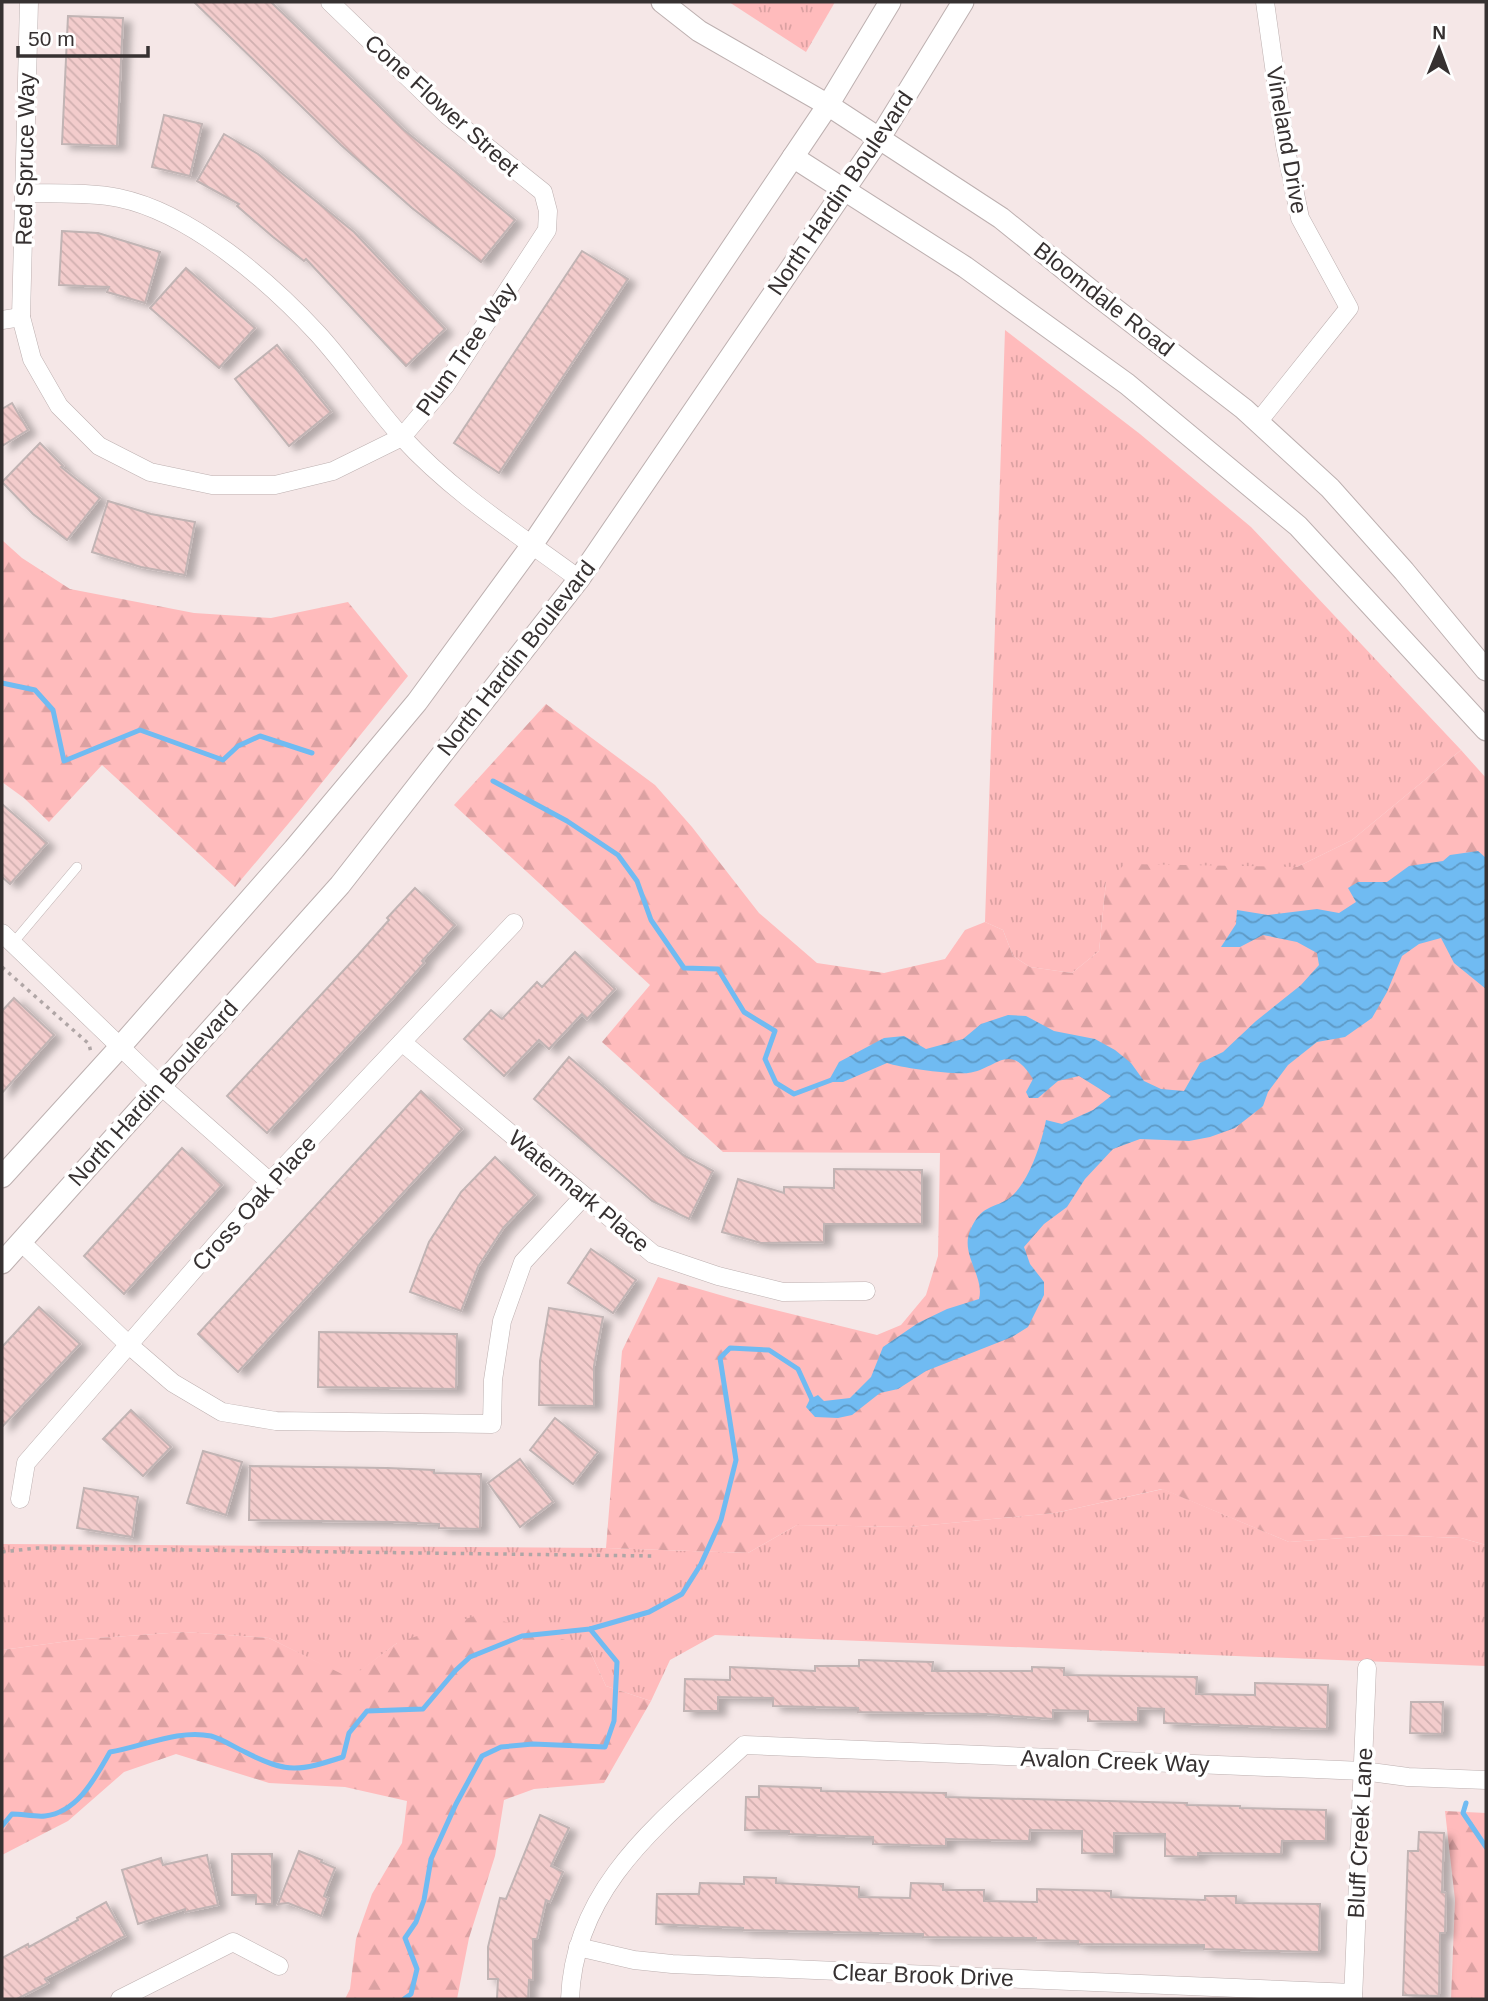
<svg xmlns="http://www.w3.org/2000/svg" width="1488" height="2001" viewBox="0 0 1488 2001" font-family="Arial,sans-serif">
<defs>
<pattern id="grass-tufts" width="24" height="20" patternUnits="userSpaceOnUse" patternTransform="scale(1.75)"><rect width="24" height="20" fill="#ffbbbc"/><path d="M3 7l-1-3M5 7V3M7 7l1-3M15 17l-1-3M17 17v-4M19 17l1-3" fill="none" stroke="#dba1a2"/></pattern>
<pattern id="forest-firs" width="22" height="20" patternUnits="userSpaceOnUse" patternTransform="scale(1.75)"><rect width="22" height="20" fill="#ffbbbc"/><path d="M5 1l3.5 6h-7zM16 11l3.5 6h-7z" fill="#dba1a2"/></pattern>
<pattern id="water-waves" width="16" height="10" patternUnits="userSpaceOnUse" patternTransform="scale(1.75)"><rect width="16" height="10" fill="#70bbf2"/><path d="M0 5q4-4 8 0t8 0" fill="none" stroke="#5d99c5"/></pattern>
<pattern id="building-back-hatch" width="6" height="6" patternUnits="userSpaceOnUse" patternTransform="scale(1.75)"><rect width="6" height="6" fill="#f3cccc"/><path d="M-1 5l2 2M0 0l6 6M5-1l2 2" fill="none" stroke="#d1b0b0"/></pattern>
<filter id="shadow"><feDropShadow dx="8" dy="4.5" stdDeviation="3.5" flood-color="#0004"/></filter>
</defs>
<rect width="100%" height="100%" fill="#f5e7e7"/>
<g fill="url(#grass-tufts)">
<path d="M729,2H835L806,52Z"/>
<path d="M1005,330L1140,434L1251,527L1461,750L1352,840L1297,867H1226L1106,882L1099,951L1072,973L1030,967L1013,956L1003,930L985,922Z"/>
<path d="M1163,1489L1289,1542L1384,1535L1461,1538L1486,1545V1666L715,1635L670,1660L651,1701L606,1686L588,1647L397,1643L350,1679L269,1638L184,1632L84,1639L2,1650L3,1544L606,1548L748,1553L797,1525L909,1527L1055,1513Z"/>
</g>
<g fill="url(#forest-firs)">
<path d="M2,540L22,558L70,589L194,613L271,618L348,602L408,676L299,811L235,887L102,765L49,822L24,798L2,782Z"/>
<path d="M546,704L655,785L692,827L759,913L817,963L884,973L945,959L965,930L985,922L1003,930L1013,956L1030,967L1072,973L1099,951L1106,882L1125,864L1297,867L1352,840L1461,750L1486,778V1545L1461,1538L1384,1535L1289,1542L1162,1489L1055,1513L909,1527L797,1525L748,1553L606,1548L622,1351L658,1277L751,1304L877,1335L901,1325L926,1295L938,1256L940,1153L723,1152L602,1042L650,985L454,805Z"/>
<path d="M480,1614L588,1647L606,1686L651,1701L604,1783L534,1789L504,1800L495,1856L469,1938L457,1999H345L350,1989L356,1939L372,1894L402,1843L407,1801L345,1787L269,1783L176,1754L124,1772L68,1821L2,1855V1650L84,1639L184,1632L269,1638L350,1678L397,1643Z"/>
<path d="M1445,1811L1486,1813V1999H1451L1455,1900Z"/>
</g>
<path fill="url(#water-waves)" d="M1478,851L1486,858V989L1454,963L1441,938L1419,944L1402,956L1387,992L1372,1018L1345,1037L1317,1042L1288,1065L1268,1092L1263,1106L1235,1128L1210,1137L1189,1141L1140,1139L1113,1149L1085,1179L1067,1207L1044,1224L1024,1247L1030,1264L1044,1282V1295L1028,1327L1012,1337L926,1371L898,1389L880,1393L852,1415L838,1418L815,1417L806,1407L810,1399L818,1395L824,1401L850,1398L871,1377L883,1347L918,1323L947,1309L979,1299C985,1277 960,1254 970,1231C982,1201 998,1210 1014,1194C1030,1178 1042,1142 1046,1120L1062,1124L1093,1110L1111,1096L1079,1076L1058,1081L1038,1098H1029L1026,1092L1033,1079C1009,1040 997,1069 968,1073C954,1075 901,1068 887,1063L843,1082H828L839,1062L884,1038L904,1036L926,1049L963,1039L981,1024L1008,1015L1026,1016L1054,1031L1095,1039L1115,1050L1131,1063L1144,1081L1161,1089L1184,1091L1200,1063L1223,1052L1256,1021L1301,985L1319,965L1317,953L1297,942L1263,935L1240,947H1221L1236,924L1237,910L1268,915L1317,909L1339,913L1356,902L1348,888L1358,882H1387L1409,866L1443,861L1450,855Z"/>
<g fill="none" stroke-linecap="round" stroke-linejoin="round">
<g stroke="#70bbf2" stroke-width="5">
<path d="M2,683L35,690L53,710L64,761L140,730L223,760L238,746L260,736L312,753"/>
<path d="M493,781L567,821L618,855L637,881L651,920L684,968L718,969L744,1012L775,1031L765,1059L776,1083L794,1094L834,1079"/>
<path d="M1466,1803L1463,1813L1486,1847"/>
<path d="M2,1826L12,1814C22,1814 35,1817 45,1816C78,1812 95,1778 110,1752C142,1747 178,1729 211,1736C222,1739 234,1747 245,1752C288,1774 299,1771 343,1757L349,1733L367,1711L423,1709L456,1670L470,1657L522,1636L590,1629L649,1612L682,1594L701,1564L721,1520L736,1460L720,1358L730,1348L769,1350L798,1369L814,1404"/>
<path d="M404,1999L411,1994L417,1969L405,1938L416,1922L424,1900L431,1859L456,1804L482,1756L501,1747L533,1744L605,1747L614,1721L617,1662L590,1629"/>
</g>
</g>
<g fill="url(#building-back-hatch)" stroke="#c1b4b4" stroke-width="2" filter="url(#shadow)">
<path d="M194,2H271L404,130L515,220L481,262L412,208L341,145Z"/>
<path d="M68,16L123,18L117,146L62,144Z"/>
<path d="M164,115L202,124L190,176L152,167Z"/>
<path d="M224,134L258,154L354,232L445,329L406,366L306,259L304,261L273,237L237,206L239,204L197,181Z"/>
<path d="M62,231L98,233L160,252L145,303L107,292L109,287L59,285Z"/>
<path d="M582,251L628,279L499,473L454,443Z"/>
<path d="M186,268L255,328L219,368L150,308Z"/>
<path d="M277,345L331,412L289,446L235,379Z"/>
<path d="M12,403L28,430L2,446V409Z"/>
<path d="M40,443L63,466L61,467L100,498L67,540L33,514L2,482Z"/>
<path d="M108,501L151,514L195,522L185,575L141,567L92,552Z"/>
<path d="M2,804L47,843L10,884L2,877Z"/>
<path d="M415,888L455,925L422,961L424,963L393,998L267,1133L227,1096L357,956L389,920L387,918Z"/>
<path d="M575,952L615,989L587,1019L582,1014L549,1049L539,1040L504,1076L464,1039L491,1010L502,1019L537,982L542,987Z"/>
<path d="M14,998L54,1035L2,1093V1011Z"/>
<path d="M569,1057L683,1155L713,1171L689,1219L652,1201L534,1099Z"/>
<path d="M421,1091L462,1129L238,1372L198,1334Z"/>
<path d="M182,1148L222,1185L124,1294L84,1256Z"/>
<path d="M495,1157L535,1195L504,1227L478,1267L461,1311L410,1292L429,1242L461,1192Z"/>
<path d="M834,1169L922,1170V1224H824V1242L761,1243L722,1232L738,1179L784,1193V1187L834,1188Z"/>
<path d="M591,1249L636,1280L613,1313L568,1283Z"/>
<path d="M39,1307L80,1344L2,1427V1347Z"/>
<path d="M549,1308L603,1317L594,1366V1406L539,1405L540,1361Z"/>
<path d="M319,1332L457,1334L456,1389L318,1387Z"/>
<path d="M131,1410L171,1447L143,1476L103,1439Z"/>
<path d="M555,1418L598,1452L573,1484L530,1450Z"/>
<path d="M203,1451L242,1462L226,1515L187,1503Z"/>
<path d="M520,1459L553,1502L520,1527L488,1483Z"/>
<path d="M250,1466L387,1468L434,1470V1473L481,1474L480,1529L439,1528V1524L393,1522L249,1520Z"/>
<path d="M84,1488L138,1497L132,1537L77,1528Z"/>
<path d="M859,1660L933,1662L932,1671H1032V1667L1064,1668V1675L1197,1677L1196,1694L1255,1695V1683L1328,1685L1327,1729L1164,1723V1709L1138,1708V1722L1088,1721V1711L1053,1710V1719L987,1714L858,1712V1708L773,1706V1698L718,1697V1711H684L685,1679L730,1680V1667L815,1671V1666H859Z"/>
<path d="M1411,1702H1443L1442,1734L1410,1733Z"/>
<path d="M759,1786L821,1788V1791L946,1793V1797L1187,1803V1805L1240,1806V1808L1326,1810V1841H1282L1281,1854L1198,1853V1857L1165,1856V1834L1114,1833V1854L1082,1853V1831L1030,1830L1029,1841L946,1839V1846L873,1844V1837L789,1834V1831L745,1830L746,1797H759Z"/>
<path d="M540,1815L569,1828L551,1866L563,1872L550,1902L546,1900L537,1939H533V1980H529L528,1999H497L498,1979H488V1947L500,1898L506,1899Z"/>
<path d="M1419,1832L1444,1833L1442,1892L1446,1893L1445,1933H1440L1439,1996L1403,1995L1408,1851H1418Z"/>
<path d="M299,1851L322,1860L321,1862L335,1868L324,1896L328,1898L321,1916L288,1903L278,1904Z"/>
<path d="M232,1854H272V1904H256V1895H232Z"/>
<path d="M207,1855L218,1905L185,1912V1909L138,1924L122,1870L161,1858L163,1865Z"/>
<path d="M744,1877L776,1878V1883L859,1887V1897L910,1898L911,1883L943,1884V1890H984V1901L1037,1902V1889L1111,1891V1897L1205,1900V1896H1236V1903L1320,1904L1319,1952L1204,1949V1945L1078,1944V1941L1036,1940V1938L923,1937V1934L743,1930V1928L656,1924L657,1894H699L700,1883L744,1884Z"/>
<path d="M106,1902L125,1936L45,1979L48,1983L17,1999H2V1958L28,1944L29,1947L78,1920L77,1918Z"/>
</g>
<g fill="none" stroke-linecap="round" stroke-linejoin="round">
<g stroke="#bdb0b0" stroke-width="10">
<path id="service" d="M13,943L77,867"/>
</g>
<g stroke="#bdb0b0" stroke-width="19">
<g id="minor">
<path d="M29,2L21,317L32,359L59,406L99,446L150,472L212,485H275L333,471L402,437L445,386L547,230L548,211L543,192L447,115L330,2"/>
<path d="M24,193C55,194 89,192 119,198C191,213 269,281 318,334C348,367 372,404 402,437C453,493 518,534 579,579"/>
<path d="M2,320L21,317"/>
<path d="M1258,422L1349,308L1300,218L1285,145L1265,2"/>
<path d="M2,933L160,1085L270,1182"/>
<path d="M402,1042L653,1254L718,1276L783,1292L866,1291"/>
<path d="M21,1242L129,1345L173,1383L222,1412L276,1421L492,1424L493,1380L502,1321L523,1262L584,1196"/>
<path d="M20,1499L26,1463L270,1182L514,923"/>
<path d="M578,1947L634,1960L672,1964L1353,1993"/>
<path d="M120,1999L233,1942L279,1966"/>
<path d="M570,1999C574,1883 666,1818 744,1745L1363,1771L1408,1777L1486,1780"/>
<path d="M1353,1999L1367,1668"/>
</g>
</g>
<g stroke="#bdb0b0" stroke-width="23">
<g id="tertiary">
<path d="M662,2L699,31L828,105L1001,218L1089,289L1244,409L1330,488L1404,571L1486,670"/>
<path d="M793,157L965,267L1127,384L1298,526L1486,730"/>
<path d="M2,1177L120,1047L294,849L417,702L532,545L828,105L890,2"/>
<path d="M2,1263L340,885L579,579L879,139L963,2"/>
</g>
</g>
<g stroke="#b0a6a6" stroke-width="3.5" stroke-dasharray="3.5 5" stroke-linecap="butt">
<path d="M2,967L89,1044L91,1053"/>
<path d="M2,1552L37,1548L653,1556"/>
</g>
<use href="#service" stroke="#fff" stroke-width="9"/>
<use href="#minor" stroke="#fff" stroke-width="18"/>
<use href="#tertiary" stroke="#fff" stroke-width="21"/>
</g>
<g text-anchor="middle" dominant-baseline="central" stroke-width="7" stroke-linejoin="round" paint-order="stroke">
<g font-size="23" fill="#363131" stroke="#fff">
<text transform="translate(442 105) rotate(42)">Cone Flower Street</text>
<text transform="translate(1287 140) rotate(80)">Vineland Drive</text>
<text transform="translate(25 159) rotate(-89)">Red Spruce Way</text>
<text transform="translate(840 193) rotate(-56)">North Hardin Boulevard</text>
<text transform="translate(1104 299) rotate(38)">Bloomdale Road</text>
<text transform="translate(466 349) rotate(-55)">Plum Tree Way</text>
<text transform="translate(516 658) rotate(-52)">North Hardin Boulevard</text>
<text transform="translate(153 1093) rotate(-48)">North Hardin Boulevard</text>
<text transform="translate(579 1191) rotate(40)">Watermark Place</text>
<text transform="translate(254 1203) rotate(-48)">Cross Oak Place</text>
<text transform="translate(1115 1761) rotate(2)">Avalon Creek Way</text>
<text transform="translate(1360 1833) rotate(-87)">Bluff Creek Lane</text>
<text transform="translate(923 1975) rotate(2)">Clear Brook Drive</text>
</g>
</g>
<rect width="1488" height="2001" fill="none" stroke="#363131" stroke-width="7"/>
<g transform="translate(1439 49) rotate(1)" stroke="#ffffff" stroke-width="5" paint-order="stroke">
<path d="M0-5L12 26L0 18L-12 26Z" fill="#363131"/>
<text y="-10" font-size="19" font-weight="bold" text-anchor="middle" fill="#363131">N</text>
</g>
<path d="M18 46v10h130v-10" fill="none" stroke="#363131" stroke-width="3.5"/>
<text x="28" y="46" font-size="21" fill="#363131" stroke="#ffffff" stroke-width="5" paint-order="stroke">50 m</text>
</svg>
